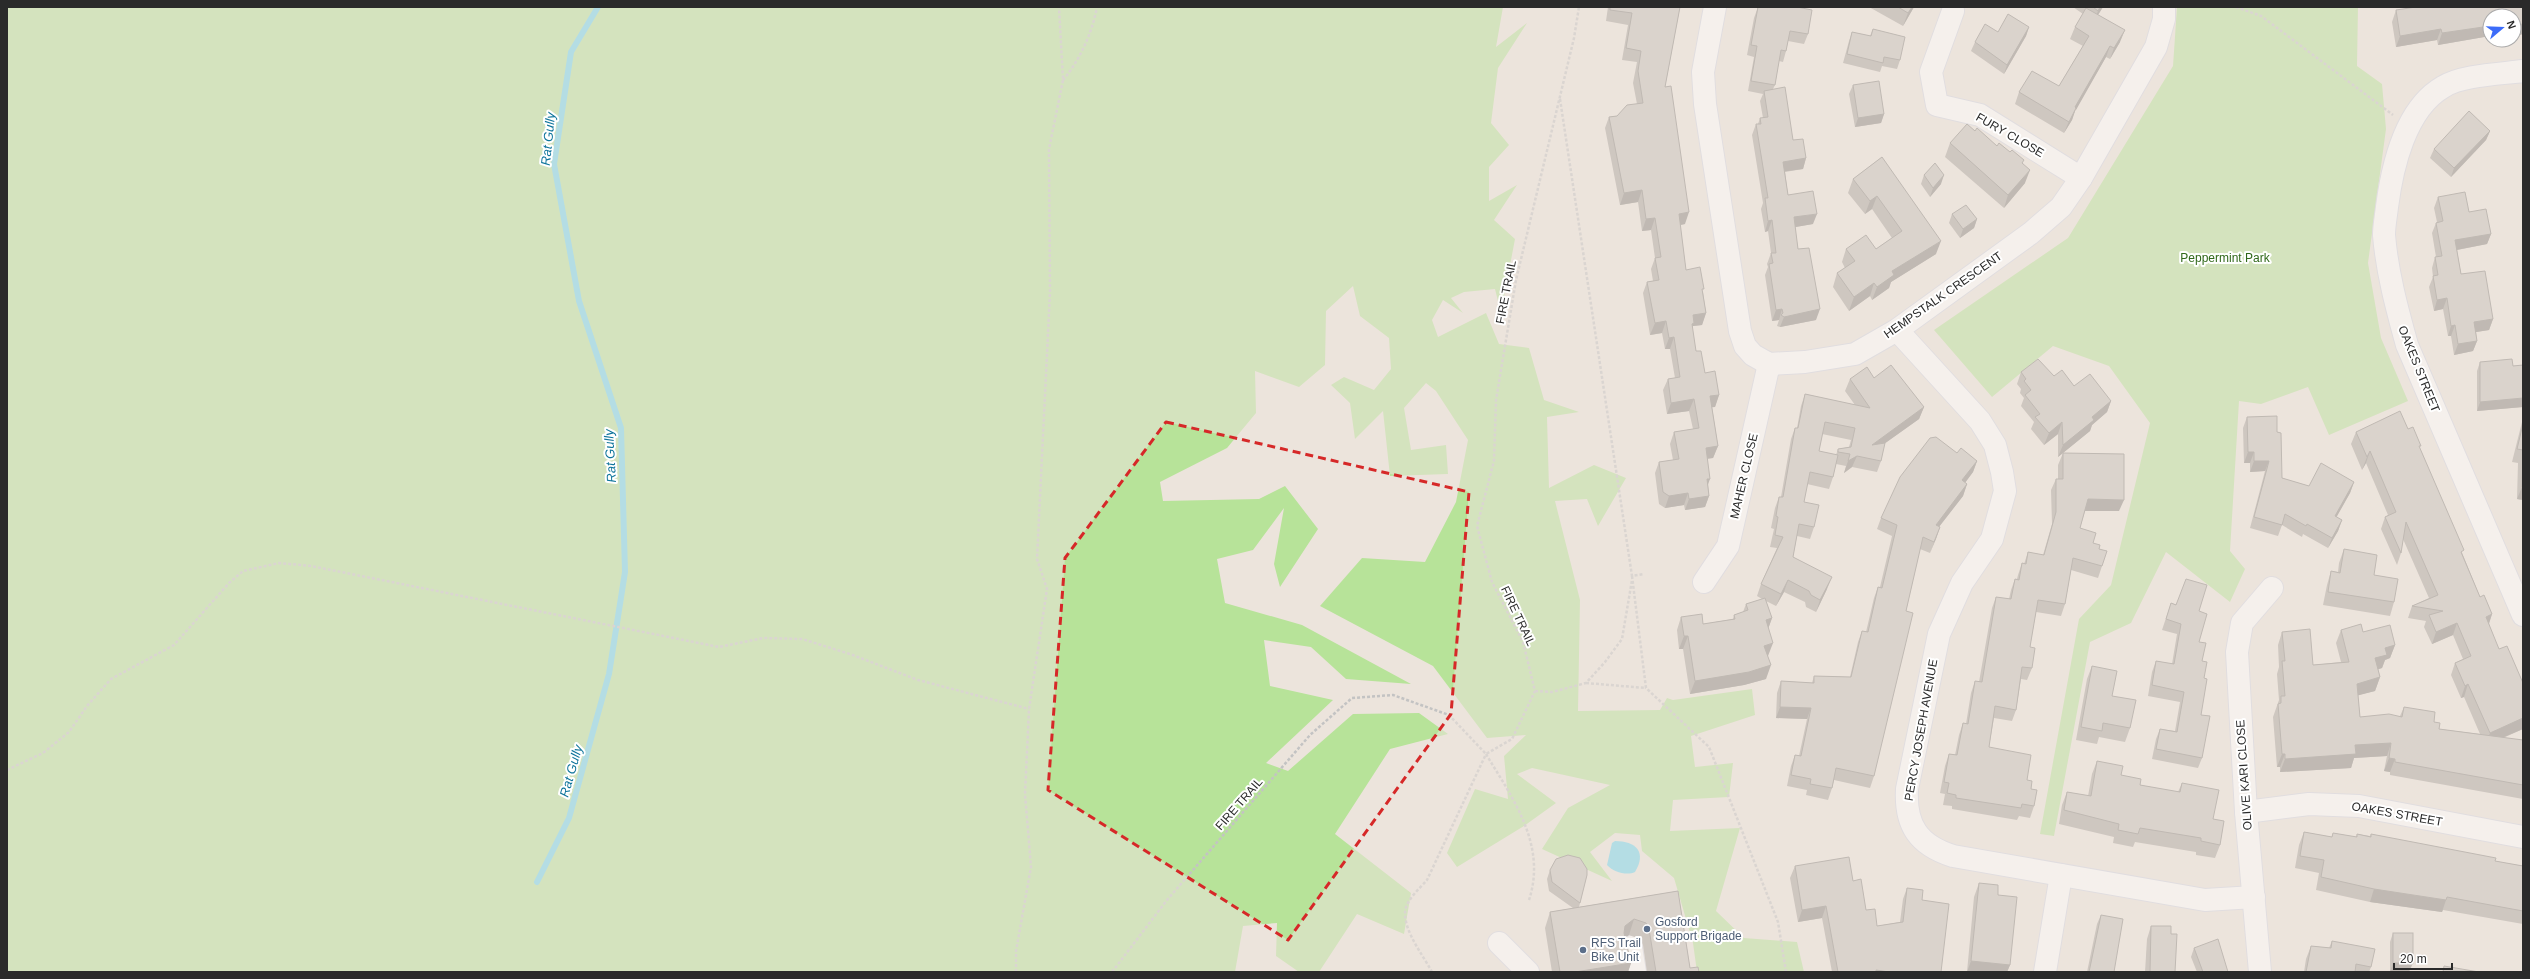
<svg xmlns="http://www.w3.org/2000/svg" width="2530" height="979" viewBox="0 0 2530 979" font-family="Arial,sans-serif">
<rect width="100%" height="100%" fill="#ece4dc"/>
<g fill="#b7e399">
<path d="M7,7H1503L1496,47L1527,23L1498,68L1491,123L1509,145L1489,167V201L1517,185L1494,220L1515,239L1501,313L1495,289L1464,292L1451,298L1463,313L1443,300L1432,320L1438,337L1486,313L1499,344L1529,348L1544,400L1579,412L1547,417L1549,488L1594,465L1626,478L1598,526L1587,499L1555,501L1580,600L1578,711L1660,710L1667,698L1673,700L1752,689L1755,715L1691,736L1695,767L1733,763L1729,797L1673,800L1670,831L1740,828L1716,911L1744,938L1797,942L1804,972H1697L1693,943L1674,878L1642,851L1640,835L1615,833L1590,852L1612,881L1542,849L1568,808L1610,785L1532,768L1517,774L1556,803L1524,826L1457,867L1447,853L1475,789L1508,799L1504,756L1526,735L1487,738L1433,666L1320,606L1362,558L1425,562L1456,502L1468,440L1436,391L1426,383L1404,408L1411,450L1446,445L1448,474L1390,476L1383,411L1355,439L1350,403L1331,385L1344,377L1374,390L1391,369L1389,338L1360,316L1353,286L1326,311L1325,365L1299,387L1255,371L1256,413L1227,448L1160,482L1163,501L1259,499L1285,486L1318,529L1280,587L1274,564L1284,508L1253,550L1217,559L1225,603L1302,625L1411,684L1346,679L1311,647L1264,640L1270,686L1333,700L1266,763L1288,771L1353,714L1419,713L1448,734L1390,749L1335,834L1411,893L1404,934L1357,914L1319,972H1299L1276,956L1277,923L1243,926L1235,972H7Z"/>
<path d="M2177,7H2358L2357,66L2382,84L2386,129L2368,263L2381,338L2408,401L2329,435L2308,387L2261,404L2239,401L2230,551L2245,569L2230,602L2166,552L2131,623L2090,642L2054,836L2040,834L2079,619L2111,585L2150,423L2109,366L2053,346L1992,397L1934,330L2068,238L2173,66Z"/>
</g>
<path fill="#70d5ee" d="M1615,841C1636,841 1647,852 1635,872C1627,876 1613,872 1607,865L1612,843Z"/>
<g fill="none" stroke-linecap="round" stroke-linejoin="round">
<path stroke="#70d5ee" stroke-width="6" d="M537,882L569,818L609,674L625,572L621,428L579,301L554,164L571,52L598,7"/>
<g stroke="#d2d6e3" stroke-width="24">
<g id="minor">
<path d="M1715,7L1703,72L1705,104L1740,331L1745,346L1753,355L1769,364L1805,362L1855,354L1897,330L2031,233L2061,207L2081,178L2156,47L2164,19V7"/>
<path d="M1953,11L1931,72L1937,105L1980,115L2081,178"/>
<path d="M2523,71C2501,74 2461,75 2443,87C2405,109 2392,168 2387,207C2386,216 2384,226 2384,235C2387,272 2397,309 2407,345L2523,615"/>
<path d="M1897,330L1980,421L1995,445L2002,472L2005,491L1992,539L1962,583L1939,634L1907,789C1905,825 1918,845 1953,856L2205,900L2254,897"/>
<path d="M1704,582L1728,546L1769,364"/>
<path d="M2246,812L2309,804L2359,806L2523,837"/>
<path d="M1499,943L1528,972"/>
<path d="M1631,947L1635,972"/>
<path d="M2045,972L2061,875"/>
<path d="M2260,972L2246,812L2237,652L2242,623L2272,588"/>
</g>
</g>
<g stroke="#c3c3c3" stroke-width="2.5" stroke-dasharray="3 2" stroke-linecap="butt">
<path d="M2236,7L2261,16L2393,115"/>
<path d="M1063,80C1080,60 1092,33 1097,7"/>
<path d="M1560,99L1632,576L1644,574"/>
<path d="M1632,576L1646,688L1709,747L1778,922L1786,972"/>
<path d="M1586,683L1646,688"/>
<path d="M1535,691L1552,692L1586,683L1605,662L1622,639L1632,580"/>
<path d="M1486,754C1513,799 1547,845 1529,900"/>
<path d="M7,770L43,753L69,732L87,706L111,679L174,645L229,583L243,571L279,563L311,566L719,647L763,638L802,639L850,654L918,680L1029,709"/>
<path d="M1016,972V951L1031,867L1025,794L1029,709L1047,589L1037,559L1050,292L1049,149L1063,80L1059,7"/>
<path d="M1112,972L1167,900L1310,735L1352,698L1393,695L1449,715L1486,754L1512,739L1535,691L1523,642L1492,582L1477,526L1494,461L1496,400L1516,280L1574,38L1579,7"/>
<path d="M1432,972C1423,955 1405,933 1405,913C1405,901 1420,888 1427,880L1486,754"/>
</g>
<use href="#minor" stroke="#fff" stroke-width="22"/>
</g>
<g fill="#a9a49e" fill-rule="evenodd">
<path d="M1608,7H1680L1665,87L1685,224L1680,225L1686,270L1703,292L1706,313L1702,325L1693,326L1692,328L1696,351L1705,373L1719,395L1715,407H1712L1718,446L1713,458L1707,459L1708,485L1709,496L1705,507L1685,510L1684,505L1665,508L1659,504L1655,473L1659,462L1673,460L1670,444L1674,432L1693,429L1689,411L1667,414L1663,390L1668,379L1675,378L1670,349H1665L1662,333L1650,335L1643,293L1647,282L1653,281L1651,269L1655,258L1651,230L1642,231L1638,202L1620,205L1605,128L1609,117L1617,116L1637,104L1633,83L1637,62L1622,60L1628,25L1606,21Z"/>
<path d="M1758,7H1797L1808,34L1804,44L1788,41L1786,51L1783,62L1779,61L1775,85L1773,89L1793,140L1806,158L1803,169L1785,172L1788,195L1813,224L1795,227L1798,249L1816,320L1780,327L1777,326L1779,320L1772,321L1765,275L1768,267L1767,264L1771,253L1768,231L1765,232L1761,209L1763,203L1752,135L1756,124H1758L1760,118H1763L1760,101L1763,94L1748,91L1754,57L1747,55L1754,18Z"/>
<path d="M1869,7H1914L1903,26Z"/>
<path d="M2073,7H2103L2098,15L2120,42L2110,59L2106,57L2076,108L2072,120L2064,133L2015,104L2019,92L2059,86L2083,46L2070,39L2075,27L2083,14Z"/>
<path d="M2523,7V34L2514,36V16H2490V36L2438,45L2437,40L2396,47L2392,22L2396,10Z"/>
<path d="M2029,27L2026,36L2004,74L1971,51L1975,42L1998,32Z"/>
<path d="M1873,29L1900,60L1897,69L1882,66L1880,72L1843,63L1849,41L1852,32L1870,36Z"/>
<path d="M1853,85L1884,114L1881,123L1855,127L1849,94Z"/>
<path d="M1975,131L2023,163L2025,183L2004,208L1945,157L1950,143Z"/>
<path d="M2490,131L2486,140L2451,177L2430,158L2434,149Z"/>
<path d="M1882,157L1936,254L1891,282L1889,288L1872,300L1870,296L1849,311L1833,287L1837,273L1845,268L1842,262L1846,249H1876L1892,238L1872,209L1865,214L1848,193L1853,179Z"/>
<path d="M1924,175L1941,184L1930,197L1921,184Z"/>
<path d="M2438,197L2469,212L2491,234L2487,244L2457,250L2461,274L2493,319L2489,330L2476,332L2477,341L2473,351L2454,355L2451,336H2448L2443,309L2434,311L2429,287L2433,277L2432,268L2435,257H2436L2432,233L2436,223L2437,222L2434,208Z"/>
<path d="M1952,214L1977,219L1974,228L1960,238L1949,223Z"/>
<path d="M2480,362L2513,366L2523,365V407L2477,411V371Z"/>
<path d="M2021,372L2054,376L2074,386L2111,401L2107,412L2092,425L2090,431L2058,457V434L2044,445L2031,429L2034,422L2021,406L2024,398L2020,393L2021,389L2017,384Z"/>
<path d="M1874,378L1924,407L1919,419L1884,444L1881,461L1877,472L1852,467L1844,473L1846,466L1836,464L1833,477L1829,489L1807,484L1804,502L1814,527L1810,539L1797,536L1793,557L1827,589L1816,612L1806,607L1805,602L1784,592L1776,606L1766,601L1772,618L1768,629V656L1766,679L1744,685L1690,694L1683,649H1679L1677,630L1681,617L1703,624L1733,619L1734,615L1743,612L1746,604L1762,599L1757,596L1761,584L1777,548L1770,547L1774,529L1771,528L1775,508L1779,497H1781L1791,439L1795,428H1797L1801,406L1805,394L1855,405L1845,391L1850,379ZM1822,434L1851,440L1849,447L1838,449L1836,455L1819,451Z"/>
<path d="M2247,417L2277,432L2282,478L2309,486L2354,482L2350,493L2336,517L2342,520L2338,531L2328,548L2303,534L2302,537L2282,525L2278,536L2250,528L2265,471L2250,472V463H2244L2243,428Z"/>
<path d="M2523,418V500L2517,499L2518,463L2512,462Z"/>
<path d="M2408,429L2420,449L2463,555L2480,597L2492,614L2489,624L2523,729L2503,738L2523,740V799L2390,775V772L2384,771L2387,756L2354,758L2351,768L2280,772V767H2277L2273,717L2279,700L2277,674L2279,667L2278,645L2282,632L2313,665L2341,662L2336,643L2341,630L2363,632L2395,645L2390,658L2385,660L2382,668L2378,669L2380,677L2375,691L2358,695L2360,717L2400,716L2404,707L2434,722L2439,729L2480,734L2464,697L2461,698L2451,675L2455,663L2463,659L2453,635L2432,644L2424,627L2426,621L2408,618L2412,606L2429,598L2403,539L2401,553L2397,565L2381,529L2385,517L2388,515L2366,463L2362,470L2351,444L2356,432Z"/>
<path d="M1957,453L1977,461L1973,472L1965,483L1967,484L1963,496L1939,527H1940L1930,553L1920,549L1906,611L1874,776L1870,788L1834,780L1832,788L1828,800L1806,795L1807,790L1787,786L1791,766L1795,755L1799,756L1807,719L1776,718L1777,693L1781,681L1812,683L1814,676L1850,677L1858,642L1862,631L1866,632L1874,598L1878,587H1880L1892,536L1877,529L1881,518Z"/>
<path d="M2063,453L2119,511H2085L2080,528L2093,543L2099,549L2102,566L2098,578L2071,570L2065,604L2061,616L2036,612L2030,647L2032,668L2027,680L2021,679L2016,710L2012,721L1994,718L1989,747L2027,780L2031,789L2034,806L2030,818L2019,816L2017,820L1952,809V806L1943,805L1945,794L1940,793L1945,766L1949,754L1955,755L1959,735L1963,723L1966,724L1971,693L1975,681L1979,682L1992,608L1996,597L2009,599L2011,590L2015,579H2017L2018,575L2022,563L2024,564L2028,552L2043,555L2052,524L2051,490L2056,479H2058V465Z"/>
<path d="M2344,549L2394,602L2390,616L2323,605L2327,585L2331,571L2338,572L2339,563Z"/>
<path d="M2171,603L2199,611V642L2202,661L2204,678L2201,715L2202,758L2198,768L2152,759L2156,739L2160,729L2175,731L2180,702L2148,696L2152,672L2156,661L2172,664L2177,634L2162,630Z"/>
<path d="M2092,666L2112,696L2130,728L2125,742L2099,737L2097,744L2076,740L2087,679Z"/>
<path d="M2097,761L2121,775L2140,785L2178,792L2182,783L2213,819L2220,845L2215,858L2196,855V852L2135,842L2133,847L2113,843L2114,837L2059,824L2062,805L2067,792L2088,796L2092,774Z"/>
<path d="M2304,832L2332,837L2333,833L2356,837L2357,834L2370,836L2371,834L2495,861L2523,866V924L2443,910L2442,912L2370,902L2316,890L2319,873L2295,868L2299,845Z"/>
<path d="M1795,866L1853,881L1866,910L1877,926L1900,922L1903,899L1907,888L1922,900L1941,972H1832L1822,918L1798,922L1790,878Z"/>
<path d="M1550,870L1580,903L1579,907L1678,891L1690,968L1699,972H1647L1643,945L1640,939L1629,935L1625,937L1631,963L1628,972H1552L1545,928L1550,912L1573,908L1549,891L1547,879Z"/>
<path d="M1979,883L1998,895L2010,965L2007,972H1967L1974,897Z"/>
<path d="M2101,915L2114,972H2087L2097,924Z"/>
<path d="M2151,926L2171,934L2175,972H2145L2147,939Z"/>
<path d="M2393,933L2409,972H2390V942Z"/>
<path d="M2332,941L2371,967L2369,972H2304L2306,959L2311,946L2329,948Z"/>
<path d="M2194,948L2228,972H2197L2191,957Z"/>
</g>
<g fill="#898681">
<path d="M1912,7H1914L1903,26L1908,13Z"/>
<path d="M2100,7H2103L2094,21L2098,11Z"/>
<path d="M2523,24V34L2514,36V25Z"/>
<path d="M2490,26V36L2438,45L2442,33Z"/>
<path d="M2029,27L2026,36L2004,74L2007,65Z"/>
<path d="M2441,29L2437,40L2396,47L2400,36Z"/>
<path d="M2125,30L2120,42L2110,59L2114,48Z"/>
<path d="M2110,46L2106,57L2076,110V108L2072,120L2064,133L2075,107Z"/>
<path d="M1884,114L1881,123L1855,127L1858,118Z"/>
<path d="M2490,131L2486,140L2451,177L2454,168Z"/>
<path d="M1806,158L1803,169L1780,172L1783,162Z"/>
<path d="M2030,170L2025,183L2004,208L2008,195Z"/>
<path d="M1944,175L1941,184L1930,197L1933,188Z"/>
<path d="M1642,190L1638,202L1620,205L1624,193Z"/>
<path d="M1877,196L1872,209L1865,214L1870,201Z"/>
<path d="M1689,212L1685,224L1675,226L1679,214Z"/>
<path d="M1817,214L1813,224L1790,228L1794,217Z"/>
<path d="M1655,218L1651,230L1642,231L1646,219Z"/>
<path d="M1977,219L1974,228L1960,238L1963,229Z"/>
<path d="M1772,220L1768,231L1765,232L1768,221Z"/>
<path d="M2491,234L2487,244L2451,251L2455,240Z"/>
<path d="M1941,241L1936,254L1891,282L1889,288L1872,300L1877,287L1892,271Z"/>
<path d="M1874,283L1870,296L1849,311L1854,297Z"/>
<path d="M2447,298L2443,309L2434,311L2437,300Z"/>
<path d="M1782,309L1779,320L1772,321L1776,310Z"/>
<path d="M1820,309L1816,320L1780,327L1784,317Z"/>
<path d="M1706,313L1702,325L1693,326L1690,335L1693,315Z"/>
<path d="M2493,319L2489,330L2470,333L2474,322Z"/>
<path d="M1666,321L1662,333L1650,335L1655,323Z"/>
<path d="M2455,325L2451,336H2448L2451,326Z"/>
<path d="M1674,337L1670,349H1665L1669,338Z"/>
<path d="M2477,341L2473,351L2454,355L2458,344Z"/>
<path d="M1719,395L1715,407L1706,408L1710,396Z"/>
<path d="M2523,398V407L2477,411L2480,402Z"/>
<path d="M1694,399L1689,411L1667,414L1671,403Z"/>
<path d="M2111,401L2107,412L2092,425L2090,431L2058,457L2063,445L2092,417Z"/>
<path d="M1924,407L1919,419L1867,456L1872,445Z"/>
<path d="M2062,422L2058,434L2044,445L2049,433Z"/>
<path d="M1718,446L1713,458L1701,459L1706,448Z"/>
<path d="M2370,451L2366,463L2362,470L2367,457Z"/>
<path d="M2248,452H2254L2250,463H2244Z"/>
<path d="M1857,456L1852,467L1844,473L1848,461Z"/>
<path d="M1977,461L1973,472L1958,492L1962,480Z"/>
<path d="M2254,461H2269L2265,471L2250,472Z"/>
<path d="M1707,479H1710L1706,490Z"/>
<path d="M2354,482L2350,493L2331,527L2335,516Z"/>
<path d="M1967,484L1963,496L1931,537L1936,525Z"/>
<path d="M2522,487H2523V500L2517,499Z"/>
<path d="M1688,493L1684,505L1665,508L1669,496Z"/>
<path d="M1709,496L1705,507L1685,510L1689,499Z"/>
<path d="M2088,499L2124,500L2119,511H2084Z"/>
<path d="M2342,520L2338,531L2328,548L2332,538Z"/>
<path d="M1940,527L1936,539L1930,553L1934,542Z"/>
<path d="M1832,577L1827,589L1816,612L1820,600Z"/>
<path d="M1788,580L1784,592L1776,606L1781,594Z"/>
<path d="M2492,614L2488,626L2486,617Z"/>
<path d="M1772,618L1767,632L1766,620Z"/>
<path d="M2457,623L2453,635L2432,644L2436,632Z"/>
<path d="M1684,636H1688L1683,649H1679Z"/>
<path d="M1773,643L1768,656L1759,659L1764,646Z"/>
<path d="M2395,645L2390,658L2385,660L2382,668L2370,672L2375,658L2385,648Z"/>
<path d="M1771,665L1766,679L1744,685L1690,694L1695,681Z"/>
<path d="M2380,677L2375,691L2352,697L2357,684Z"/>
<path d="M2468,684L2464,697L2461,698L2465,686Z"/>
<path d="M1780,707L1811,708L1807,719L1776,718Z"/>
<path d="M2523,718V729L2485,745L2490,733Z"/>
<path d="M2391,743L2387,756L2354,758L2351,768L2280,772L2285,759L2355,745Z"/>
<path d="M2282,754H2285L2280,767H2277Z"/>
<path d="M2389,758L2395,759L2390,772L2384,771Z"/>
<path d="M2374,889L2446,900L2442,912L2370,902Z"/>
<path d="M1826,906L1822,918L1798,922L1802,910Z"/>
<path d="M1634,919L1629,935L1620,942L1625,926Z"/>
<path d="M1971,961L2010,965L2007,972H1967Z"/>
<path d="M1631,963L1628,972H1575Z"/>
<path d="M2393,963H2413L2409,972H2390Z"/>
<path d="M1876,970L1889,972H1875Z"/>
</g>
<g fill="#c4bfb8" stroke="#898681">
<path d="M1610,7H1680L1665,87L1671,86L1689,212L1679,214L1686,270L1700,267L1704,289H1702L1706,313L1693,315L1694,323L1692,324L1696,351H1701L1705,373L1715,371L1719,395L1710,396L1718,446L1706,448L1710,479H1707L1709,496L1689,499L1688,493L1669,496L1663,492L1659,462L1679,459L1674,432L1699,428L1694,399L1671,403L1668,379L1680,377L1674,337L1669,338L1666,321L1655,323L1647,282L1659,280L1655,258L1661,257L1655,218L1646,219L1642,190L1624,193L1609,117L1617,116L1627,105L1643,103L1638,71L1641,51L1626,48L1632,13L1610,10Z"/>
<path d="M1758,7L1759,8L1760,7H1797L1812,10L1808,34L1790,31L1786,51L1781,50L1775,85L1751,81L1757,46L1751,45Z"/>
<path d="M1898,7H1912L1908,13Z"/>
<path d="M2093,7H2100L2098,11Z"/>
<path d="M2416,7H2523V24L2514,25V16H2490V26L2442,33L2441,29L2400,36L2396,10Z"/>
<path d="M2086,8L2125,30L2114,48L2110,46L2075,107L2076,108L2069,122L2019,92L2032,71L2059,86L2089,36L2075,27Z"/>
<path d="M2008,14L2029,27L2007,65L1975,42L1985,24L1998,32Z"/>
<path d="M1873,29L1905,37L1900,60L1884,57L1883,63L1847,54L1852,32L1871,36Z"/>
<path d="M1879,81L1884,114L1858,118L1853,85Z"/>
<path d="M1785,87L1793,140L1803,139L1806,158L1783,162L1788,195L1813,191L1817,214L1794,217L1798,249L1809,248L1820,309L1784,317L1781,315L1783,313L1782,309L1776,310L1769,264L1773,263L1771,253H1776L1772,220L1768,221L1765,198H1768L1756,124H1761L1760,118L1768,117L1764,91Z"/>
<path d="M2469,111L2490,131L2454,168L2434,149Z"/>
<path d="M1967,124L1975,131L1977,128L1997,146L1999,143L2010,152L2012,150L2024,160L2022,163L2030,170L2008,195L1950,143Z"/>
<path d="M1882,157L1941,241L1892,271L1894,275L1877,287L1874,283L1854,297L1837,273L1855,261L1846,249L1866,235L1876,249L1902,231L1877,196L1870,201L1853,179Z"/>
<path d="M1935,163L1944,175L1933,188L1924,175Z"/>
<path d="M2465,192L2469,212L2486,209L2491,234L2455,240L2461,274L2485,271L2493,319L2474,322L2477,341L2458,344L2455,325L2451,326L2447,298L2437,300L2433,276L2438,275L2435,257L2442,256L2436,223L2443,221L2438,197Z"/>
<path d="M1966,205L1977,219L1963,229L1952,214Z"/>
<path d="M2038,359L2054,376L2062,370L2074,386L2090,374L2111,401L2092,417L2094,420L2063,445L2062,422L2049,433L2035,417L2040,414L2025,395L2031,390L2024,381L2026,379L2021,372Z"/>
<path d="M2512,359L2513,366L2523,365V398L2480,402V362Z"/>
<path d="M1891,365L1924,407L1872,445L1885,443L1881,461L1857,456L1848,461L1850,454L1838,452V449L1851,447L1855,428L1825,422L1819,451L1838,455L1833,477L1810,472L1804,502L1819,505L1814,527L1799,524L1793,557L1832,577L1820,600L1811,595L1809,591L1788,580L1781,594L1761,584L1783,537L1775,535L1778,517L1776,516L1779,497H1783L1795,428H1798L1805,394L1870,408L1850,379L1867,367L1874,378Z"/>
<path d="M2400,411L2408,429L2413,427L2421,446H2419L2464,550L2461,552L2480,597L2484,595L2492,614L2486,617L2499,649L2507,646L2523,683V718L2490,733L2468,684L2465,686L2455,663L2471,656L2457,623L2436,632L2429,615L2443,611L2412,606L2438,595L2406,522L2401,553L2385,517L2396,512L2370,451L2367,457L2356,432Z"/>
<path d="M2277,416V432L2281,433L2282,478L2309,486L2321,463L2354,482L2335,516L2342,520L2332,538L2307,524L2306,526L2285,514L2282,525L2254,517L2269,461H2254V452H2248L2247,417Z"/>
<path d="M2523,424V487H2522L2523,450L2517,449Z"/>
<path d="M1936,437L1957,453L1961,448L1977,461L1962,480L1967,484L1936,525L1940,527L1934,542L1923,537L1906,611L1913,613L1874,776L1836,768L1832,788L1810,784L1811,779L1791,775L1795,755L1801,756L1811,708L1780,707L1781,681L1814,683V676L1851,677L1862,631L1868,632L1878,587L1882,588L1897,525L1881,518L1900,477L1930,438Z"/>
<path d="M2063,453L2124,454V500L2088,499L2080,528L2096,533L2093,543L2100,545L2099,549L2107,551L2102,566L2073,558L2065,604L2038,600L2030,647L2035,648L2032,668L2022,667L2016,710L1995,706L1989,747L2031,755L2027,780L2032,781L2031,789L2037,790L2034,806L2022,804L2021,808L1956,798V795L1947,793L1949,783L1944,782L1949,754L1957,755L1963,723L1968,724L1975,681L1982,682L1996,597L2011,599L2015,579L2019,580L2022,563L2026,564L2028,552L2044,555L2056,512V479H2063Z"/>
<path d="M2344,549L2377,555L2374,575L2398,579L2394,602L2328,592L2331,571L2340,573Z"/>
<path d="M2186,579L2207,585L2199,611L2207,614L2199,642L2206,643L2202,661L2207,662L2204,678L2207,679L2201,715L2210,716L2202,758L2156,749L2160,729L2177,732L2184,692L2152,685L2156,661L2174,664L2181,624L2166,619L2171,603L2176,605Z"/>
<path d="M1765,598L1772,618L1766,620L1773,643L1764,646L1771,665L1749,672L1695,681L1688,636H1684L1681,617L1702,614L1703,624L1735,619L1734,615L1748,610L1746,604Z"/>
<path d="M2361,624L2363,632L2390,625L2395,645L2385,648L2387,655L2375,658L2380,677L2357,684L2360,717L2389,714L2402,717L2404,707L2435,712L2434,722L2440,723L2439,729L2523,740V785L2395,762V759L2389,758L2391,743L2355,745L2356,754L2285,759V754H2282L2278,704L2281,703V696H2285L2282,661H2285L2282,632L2310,629L2313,665L2349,662L2341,630Z"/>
<path d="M2092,666L2117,671L2112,696L2136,700L2130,728L2103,723L2102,731L2081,727Z"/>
<path d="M2097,761L2123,766L2121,775L2141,779L2140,785L2180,792L2182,783L2219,790L2213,819L2224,821L2220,845L2201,841V838L2140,828L2138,834L2118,830L2119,824L2064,810L2067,792L2091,796Z"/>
<path d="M2304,832L2332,837L2333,833L2357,837V834L2371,837V834L2496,858L2495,861L2523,866V911L2447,897L2446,900L2374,889L2321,877L2324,860L2300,856Z"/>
<path d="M1568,855L1580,858L1587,869V875L1580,903L1552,882L1550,870L1556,859Z"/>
<path d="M1849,857L1853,881L1861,879L1866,910L1875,909L1877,926L1903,922L1907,888L1923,890L1922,900L1949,904L1941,972H1889L1876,970V972H1838L1826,906L1802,910L1795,866Z"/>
<path d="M1979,883L1998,885V895L2017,897L2010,965L1971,961Z"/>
<path d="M1678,891L1690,968L1698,967L1699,972H1656L1649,929L1646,923L1634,919L1625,926L1624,933L1631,963L1575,972H1560L1550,912Z"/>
<path d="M2101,915L2123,919L2114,972H2089Z"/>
<path d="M2151,926H2171V934H2177L2175,972H2150Z"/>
<rect x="2393" y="933" width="20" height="30"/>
<path d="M2218,939L2228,972H2203L2194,948Z"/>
<path d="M2332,941L2375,949L2371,967L2356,964L2355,972H2306L2311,946L2331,948Z"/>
<path d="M2444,966L2479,972H2443Z"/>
</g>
<path d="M0 0H2530V979H0ZM1166,422L1469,492L1451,714L1288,940L1048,790L1065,558Z" fill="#ece4dc" fill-opacity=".55" fill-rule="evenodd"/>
<path fill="none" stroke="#d62828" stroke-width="3" stroke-dasharray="8 5" stroke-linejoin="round" d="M1166,422L1469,492L1451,714L1288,940L1048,790L1065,558Z"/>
<g fill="#5c6f8a" stroke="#fff" stroke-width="1.5">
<circle cx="1647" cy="929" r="4"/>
<circle cx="1583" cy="950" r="4"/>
</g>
<g text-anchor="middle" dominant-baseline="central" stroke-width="4" stroke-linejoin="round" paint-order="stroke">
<g font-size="12" fill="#2a2a2a" stroke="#fff">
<text transform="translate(2010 135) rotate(30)">FURY CLOSE</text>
<text transform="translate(1506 292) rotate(-79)">FIRE TRAIL</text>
<text transform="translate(1943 295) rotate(-35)">HEMPSTALK CRESCENT</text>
<text transform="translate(2419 369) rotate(68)">OAKES STREET</text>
<text transform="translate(1744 476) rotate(-77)">MAHER CLOSE</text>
<text transform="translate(1518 616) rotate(65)">FIRE TRAIL</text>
<text transform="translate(1921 730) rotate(-80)">PERCY JOSEPH AVENUE</text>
<text transform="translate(2244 775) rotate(-94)">OLIVE KARI CLOSE</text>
<text transform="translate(1239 804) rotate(-49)">FIRE TRAIL</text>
<text transform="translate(2397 814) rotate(10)">OAKES STREET</text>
</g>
<g font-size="12" fill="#30681a" stroke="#fff">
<text x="2225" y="258">Peppermint Park</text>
</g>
<g font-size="12" fill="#4e5e75" stroke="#fff" text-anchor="start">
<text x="1655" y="922">Gosford<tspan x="1655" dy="14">Support Brigade</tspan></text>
<text x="1591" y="943">RFS Trail<tspan x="1591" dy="14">Bike Unit</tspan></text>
</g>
<g font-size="13" font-style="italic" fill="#0e749b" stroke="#fff">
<text transform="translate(548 139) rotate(-84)">Rat Gully</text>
<text transform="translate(610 456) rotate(-93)">Rat Gully</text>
<text transform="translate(571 771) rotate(-74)">Rat Gully</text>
</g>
</g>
<rect width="2530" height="979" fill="none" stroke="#2a2a2a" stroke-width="16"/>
<g transform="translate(2502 28) rotate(71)"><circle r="19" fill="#ffffff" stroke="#aaaaaa"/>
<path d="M0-3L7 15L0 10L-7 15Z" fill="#3c6cf9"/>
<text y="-6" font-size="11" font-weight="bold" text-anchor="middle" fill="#2a2a2a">N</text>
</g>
<path d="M2394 963v6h58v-6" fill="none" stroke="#2a2a2a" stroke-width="2"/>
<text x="2400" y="963" font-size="12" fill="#2a2a2a" stroke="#ffffff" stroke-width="3" paint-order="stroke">20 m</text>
</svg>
